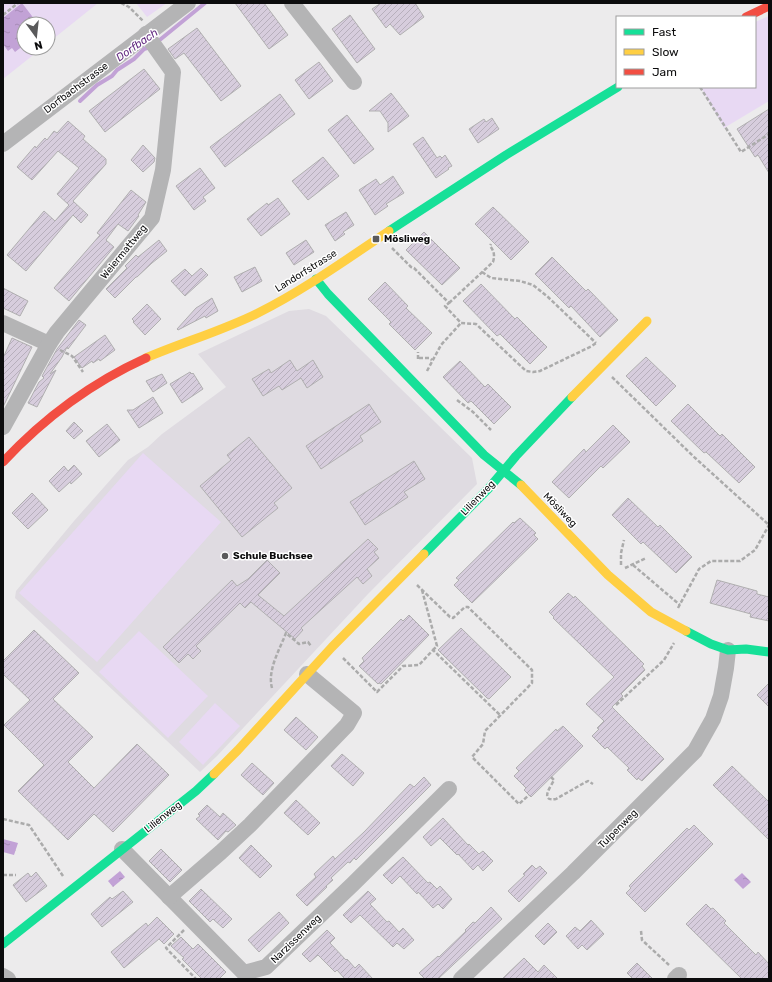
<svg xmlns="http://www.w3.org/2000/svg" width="772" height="982" viewBox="0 0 772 982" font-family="Rubik,sans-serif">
<defs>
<pattern id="water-ripples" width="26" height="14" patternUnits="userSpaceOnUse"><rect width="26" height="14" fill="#c2a2d6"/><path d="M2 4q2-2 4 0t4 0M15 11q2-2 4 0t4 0" fill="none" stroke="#a68ab6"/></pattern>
<pattern id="building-hatch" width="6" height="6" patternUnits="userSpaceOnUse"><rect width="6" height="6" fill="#d7cddd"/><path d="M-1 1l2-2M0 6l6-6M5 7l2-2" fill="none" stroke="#b7afbc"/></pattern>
</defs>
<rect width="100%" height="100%" fill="#ecebec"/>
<path fill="#dfdbe1" d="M309,309L326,316L472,458L477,484L368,594L217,756L200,772L15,598L16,591L74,521L128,460L148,447L162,434L226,387L198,354L289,311Z"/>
<g fill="#e8d9f3">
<path d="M3,3H98L48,43V24H24V48H42L3,79Z"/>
<path d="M136,3H167L147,17Z"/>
<path d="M769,16V101L724,128L701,87H755V22Z"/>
<path d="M143,453L221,522L97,662L19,593Z"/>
<path d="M139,631L208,696L168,738L99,672Z"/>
<path d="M215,703L240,726L203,765L179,742Z"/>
</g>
<g fill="url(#water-ripples)">
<path d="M22,3L35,20L30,24H24V39L23,40L24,45L15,52L12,48L8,51L3,44V18Z"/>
<path d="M3,839L18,843L14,855L3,852Z"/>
<path d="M120,871L125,877L113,887L108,881Z"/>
<path d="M742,873L751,882L743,889L734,880Z"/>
</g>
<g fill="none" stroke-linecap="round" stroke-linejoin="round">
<g stroke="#c2a2d6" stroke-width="4">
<path d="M156,43L205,3"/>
<path d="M80,101L97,85L112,76L117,70L134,59L144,49L150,47"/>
</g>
</g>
<g fill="url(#building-hatch)" stroke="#b0afb0">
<path d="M235,3H264L288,35L269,49Z"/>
<path d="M381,3H415L424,17L400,35L390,24L386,28L372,9Z"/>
<path d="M350,15L375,49L357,63L332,29Z"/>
<path d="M197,28L241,86L221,101L184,53L175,59L168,49Z"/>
<path d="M319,62L333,81L309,99L295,80Z"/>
<path d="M144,69L160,89L105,132L89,111Z"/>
<path d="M391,93L409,116L388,132V123L380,111H369Z"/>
<path d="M280,94L295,114L225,167L210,147Z"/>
<path d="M769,109V173L758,155L755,157L737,129Z"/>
<path d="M347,115L374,149L354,164L328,130Z"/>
<path d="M492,118L499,129L478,143L469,129L484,119L486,122Z"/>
<path d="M68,121L85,136L83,139L106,159V164L73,201L88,215L81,223L73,215L26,271L7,255L44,211L55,221L69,205L57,194L79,168L58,151L32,180L17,167L35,146L36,148L45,138L47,140L54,131L57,133Z"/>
<path d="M423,137L437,158L440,156L442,158L445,155L452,166L448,168L449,169L436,178L413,144Z"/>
<path d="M143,145L155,158L154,162L143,172L131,160Z"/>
<path d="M323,157L339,176L308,200L292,181Z"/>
<path d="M200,168L215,188L203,197L206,201L194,210L176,186Z"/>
<path d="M393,176L404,193L386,204L388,206L375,215L359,190L376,179L380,185Z"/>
<path d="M131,190L146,202L138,215L139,216L128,231L118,224L106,240L114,247L69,301L54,288L100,235L97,233Z"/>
<path d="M278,198L290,214L261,236L247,219L267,203L268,205Z"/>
<path d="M493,207L529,242L511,260L475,224Z"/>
<path d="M346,212L354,225L343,232L345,234L335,241L325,225Z"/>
<path d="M424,232L460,268L442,285L406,250Z"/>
<path d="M159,240L167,251L152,263L137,277H136L115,298L106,289L127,268L125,266L136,255L138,257Z"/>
<path d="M306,240L314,252L294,265L286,253Z"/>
<path d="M552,257L586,291L588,289L618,320L600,337L571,306L569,308L535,274Z"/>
<path d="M255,267L262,281L242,292L234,277Z"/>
<path d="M201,268L208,275L185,296L171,281L185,269L192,276Z"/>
<path d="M385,282L408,306L406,308L432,333L415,350L389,324L391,322L368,299Z"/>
<path d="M481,284L515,319L517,317L547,347L530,364L500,334L497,336L463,301Z"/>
<path d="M3,288L28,301L20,316L3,308Z"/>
<path d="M212,298L218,311L206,318L205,316L178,330L177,329L196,308Z"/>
<path d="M147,304L161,319L145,335L133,322L134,321L132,319Z"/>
<path d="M79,320L86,325L68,349L67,347L62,357L50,374L56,370L37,407L28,403L39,382L44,378L42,376L57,349Z"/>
<path d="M105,335L115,350L100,361L99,359L93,363L92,361L82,368L74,357Z"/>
<path d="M12,338L32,347L3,407V358Z"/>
<path d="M646,357L676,386L656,406L626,376Z"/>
<path d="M290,360L297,371L313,360L323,377L307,388L301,378L282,390L279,386L263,396L252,379L269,369L271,373Z"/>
<path d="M460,361L485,387L488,384L511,407L494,424L471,401L468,403L443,377Z"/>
<path d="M190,372L192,374L193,373L203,389L182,403L170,384Z"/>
<path d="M162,374L167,383L153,392L146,381Z"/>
<path d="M153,397L163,413L139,428L127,410H133Z"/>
<path d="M369,404L381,422L360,436L363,441L321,469L306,446Z"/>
<path d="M688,404L720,436L722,434L755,467L739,483L706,452L704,453L671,421Z"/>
<path d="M74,422L83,431L74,439L66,431Z"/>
<path d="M107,424L120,440L99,457L86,441Z"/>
<path d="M613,425L630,442L603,468L601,466L569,498L552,482L584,449L586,452Z"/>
<path d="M249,437L292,488L274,503L278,508L242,537L200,486L231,460L227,455Z"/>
<path d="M414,461L425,479L404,492L408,497L365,525L350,502Z"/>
<path d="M74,465L82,474L71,484L70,482L59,492L49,481L64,466L68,471Z"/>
<path d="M32,493L48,510L28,529L12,513Z"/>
<path d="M628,498L658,527L660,525L692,557L676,573L643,542L641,544L612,515Z"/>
<path d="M520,518L536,533L534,535L538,539L472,603L454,585L459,580L456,578L513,522L514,523Z"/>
<path d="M368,539L378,549L374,552L379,558L367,569L372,576L363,584L357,577L301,628L303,630L295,639L251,602L245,608L240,603L196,646L201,651L193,659L188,654L179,663L163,647L232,580L237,586L248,579L267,560L280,573L258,595L284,616Z"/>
<path d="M717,580L757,591V594L769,597V621L750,617L751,614L710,603Z"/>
<path d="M568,593L574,598L575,596L644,664L642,666L645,670L621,694L623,696L612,707L664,759L642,781L638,778L637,780L627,770L629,768L607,747L605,749L592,736L599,729L597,728L604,721L586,704L614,677L553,618L554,617L549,612Z"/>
<path d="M409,615L429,635L381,684L379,683L378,684L359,666L364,661L362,658L401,619L403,621Z"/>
<path d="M461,628L511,677L489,699L487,698L438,650Z"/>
<path d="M34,630L79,673L53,699L93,737L68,762L94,788L137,744L169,775L113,832L94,814L68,840L18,791L44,765L4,725L30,700L3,674V661Z"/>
<path d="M769,683V707L757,695Z"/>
<path d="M296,717L318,737L306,750L284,730Z"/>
<path d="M563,726L583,746L531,797L524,790L526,788L514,776L519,771L516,768L556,729L557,731Z"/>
<path d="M342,754L364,773L353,786L331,766Z"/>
<path d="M252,763L274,783L263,795L241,775Z"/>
<path d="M732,766L769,802V840L713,785Z"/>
<path d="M424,777L431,785L356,860L354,858L350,863L348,862L331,878L333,880L326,886L327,887L307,906L296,895L316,877L314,874L333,856L335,859L364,832L410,784L414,787Z"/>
<path d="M296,800L320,823L308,835L284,813Z"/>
<path d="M207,805L220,817L223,813L236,825L228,832L226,831L218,840L196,819L200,816L198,814Z"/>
<path d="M443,818L468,845L469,844L479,854L483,851L493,861L483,871L478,865L473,870L458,854L457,855L440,838L431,846L423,837Z"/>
<path d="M694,825L713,844L645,912L626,893L631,888L629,886L687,828L689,830Z"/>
<path d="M251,845L272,866L260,878L239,858Z"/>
<path d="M161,849L182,870L170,882L149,861Z"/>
<path d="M403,857L428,883L430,882L437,889L440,886L452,899L443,909L438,904L433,908L418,892L417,894L400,876L392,884L383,875Z"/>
<path d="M532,865L536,869L540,866L547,873L519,902L508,891L525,875L523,874Z"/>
<path d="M36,872L47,886L26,902L13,885L28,873L31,877Z"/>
<path d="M201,889L232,919L223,928L213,919L210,922L189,901Z"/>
<path d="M123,891L133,902L102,927L91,914L110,897L112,899Z"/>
<path d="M368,891L376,899L370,904L387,922L389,921L399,932L403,928L414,940L404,949L397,943L393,947L360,915L351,923L343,915Z"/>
<path d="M706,904L711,909L713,908L726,921L724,923L756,955L758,952L769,964V979H742L686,924Z"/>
<path d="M491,907L502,919L438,979H425L419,973L438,956L439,957L466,931L465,930L473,922L475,923Z"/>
<path d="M279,912L289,923L259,952L248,940Z"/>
<path d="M157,917L174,934L164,944L159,939L124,968L111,952L146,923L148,926Z"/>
<path d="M591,920L604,934L587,950L582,945L578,949L566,936L575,927L580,931Z"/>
<path d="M548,923L557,932L544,945L535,936Z"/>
<path d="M327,930L335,938L330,943L346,960L347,959L355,968L359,964L373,979H343L344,978L337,970L335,972L318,955L310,962L302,954Z"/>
<path d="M181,937L193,949L198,944L226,972L219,979H202L182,959L184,958L171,946Z"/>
<path d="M524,958L538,972L544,965L558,979H502Z"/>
<path d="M637,963L653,979H633L627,973Z"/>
</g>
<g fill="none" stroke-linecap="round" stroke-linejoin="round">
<g stroke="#ababab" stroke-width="2.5" stroke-dasharray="4 2" stroke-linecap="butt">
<path d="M121,3L129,7L143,21"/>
<path d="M3,15L18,3"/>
<path d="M700,87L741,152L769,134"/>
<path d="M392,248L411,267L414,268L449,303L445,306L461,323L476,324L526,371L533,372L540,371L592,346L596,343"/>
<path d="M482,272L491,278L520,281L533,285L548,297L596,343"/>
<path d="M449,303L493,262C495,255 494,251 490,246L491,244"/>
<path d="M60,350L72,356L83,372"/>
<path d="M419,358H429L432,360"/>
<path d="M418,359V352"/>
<path d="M427,371L441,345L461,323"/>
<path d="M612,377L693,456L769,525"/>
<path d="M457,400L473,412L491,430"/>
<path d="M621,565V553L624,540"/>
<path d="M633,565L680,605"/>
<path d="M625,568L646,558"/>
<path d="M417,585L450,617L453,618L465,607H468L532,670V683L485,731L483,744L472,757L519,804L529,795"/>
<path d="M422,590L437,646L433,650"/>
<path d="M678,608L699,569L711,561H740L755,550L769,525"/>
<path d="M343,658L377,692L403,666L419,665L433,650L501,716"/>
<path d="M272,688C267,670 280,649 286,633L299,644L308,642L311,646"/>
<path d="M616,705L664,660L674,643"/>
<path d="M551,777L554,780C551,786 539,802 556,799L584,783L588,781L593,784"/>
<path d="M3,819L29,825L63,876"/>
<path d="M3,875H16"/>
<path d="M184,930L166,948L196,979"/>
<path d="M641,931L642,940L669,965"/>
</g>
<g stroke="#b4b4b5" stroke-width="16">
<path d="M292,3L354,82"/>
<path d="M3,144L188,3"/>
<path d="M3,323L49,344"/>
<path d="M3,427L49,344L57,332L152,218L163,170L173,72L146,34"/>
<path d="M122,849L244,973L266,967L353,884L449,789"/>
<path d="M169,897L221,852L250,825L347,725L354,713L307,674"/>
<path d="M3,976L8,979"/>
<path d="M461,979L573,873L695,751L713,719L721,696L726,668L728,650"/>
<path d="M675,979L679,975"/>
</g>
<g stroke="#16e098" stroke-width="9">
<path d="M389,231L506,155L618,87"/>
<path d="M316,279L328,294L484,455L521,485"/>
<path d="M424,554L489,488L516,456L572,397"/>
<path d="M686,631L711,644L728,650L746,649L769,652"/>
<path d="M3,944L196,791L214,774"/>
</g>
<g stroke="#ffcf43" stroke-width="9">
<path d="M146,358C183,342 222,331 258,313C304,290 347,259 389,231"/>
<path d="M572,397L647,321"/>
<path d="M521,485L608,575L651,612L686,631"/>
<path d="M214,774L238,750L332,647L424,554"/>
</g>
<g stroke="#f24e42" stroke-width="9">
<path d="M746,17L769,6"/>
<path d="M3,462C44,418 91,383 146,358"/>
</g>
</g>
<g fill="#5a5a5b" stroke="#fff" stroke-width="1.5">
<rect x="372" y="235" width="8" height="8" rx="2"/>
<circle cx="225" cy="556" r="4"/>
</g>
<g text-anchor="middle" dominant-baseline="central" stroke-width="3" stroke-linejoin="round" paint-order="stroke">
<g font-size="10" fill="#0c0c0d" stroke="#fff">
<text transform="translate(76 88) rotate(-37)">Dorfbachstrasse</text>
<text transform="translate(124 252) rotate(-51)">Weiermattweg</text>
<text transform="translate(306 271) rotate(-32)">Landorfstrasse</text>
<text transform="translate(478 498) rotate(-46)">Lilienweg</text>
<text transform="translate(560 510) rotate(46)">Mösliweg</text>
<text transform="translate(163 817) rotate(-38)">Lilienweg</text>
<text transform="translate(618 829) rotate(-45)">Tulpenweg</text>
<text transform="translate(296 939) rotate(-44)">Narzissenweg</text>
</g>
<g font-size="10" font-weight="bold" fill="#0c0c0d" stroke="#fff" text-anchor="start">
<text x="384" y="239">Mösliweg</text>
<text x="233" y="556">Schule Buchsee</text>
</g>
<g font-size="11" font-style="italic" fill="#632b81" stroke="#fff">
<text transform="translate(137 45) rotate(-35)">Dorfbach</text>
</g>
</g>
<rect width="772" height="982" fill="none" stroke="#0c0c0d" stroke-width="8"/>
<rect x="616" y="16" width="140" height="72" fill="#ffffff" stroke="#9e9e9e"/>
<rect x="624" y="29" width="20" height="6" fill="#16e098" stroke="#9e9e9e"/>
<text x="652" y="36" font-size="12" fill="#0c0c0d">Fast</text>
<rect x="624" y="49" width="20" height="6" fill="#ffcf43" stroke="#9e9e9e"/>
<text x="652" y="56" font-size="12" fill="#0c0c0d">Slow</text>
<rect x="624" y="69" width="20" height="6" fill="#f24e42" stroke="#9e9e9e"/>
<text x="652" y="76" font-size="12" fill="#0c0c0d">Jam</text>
<g transform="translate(36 36) rotate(165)"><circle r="19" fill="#ffffff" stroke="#9e9e9e"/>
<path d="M0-3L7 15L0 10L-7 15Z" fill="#5a5a5b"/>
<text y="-6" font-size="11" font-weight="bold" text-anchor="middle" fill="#0c0c0d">N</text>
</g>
</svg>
